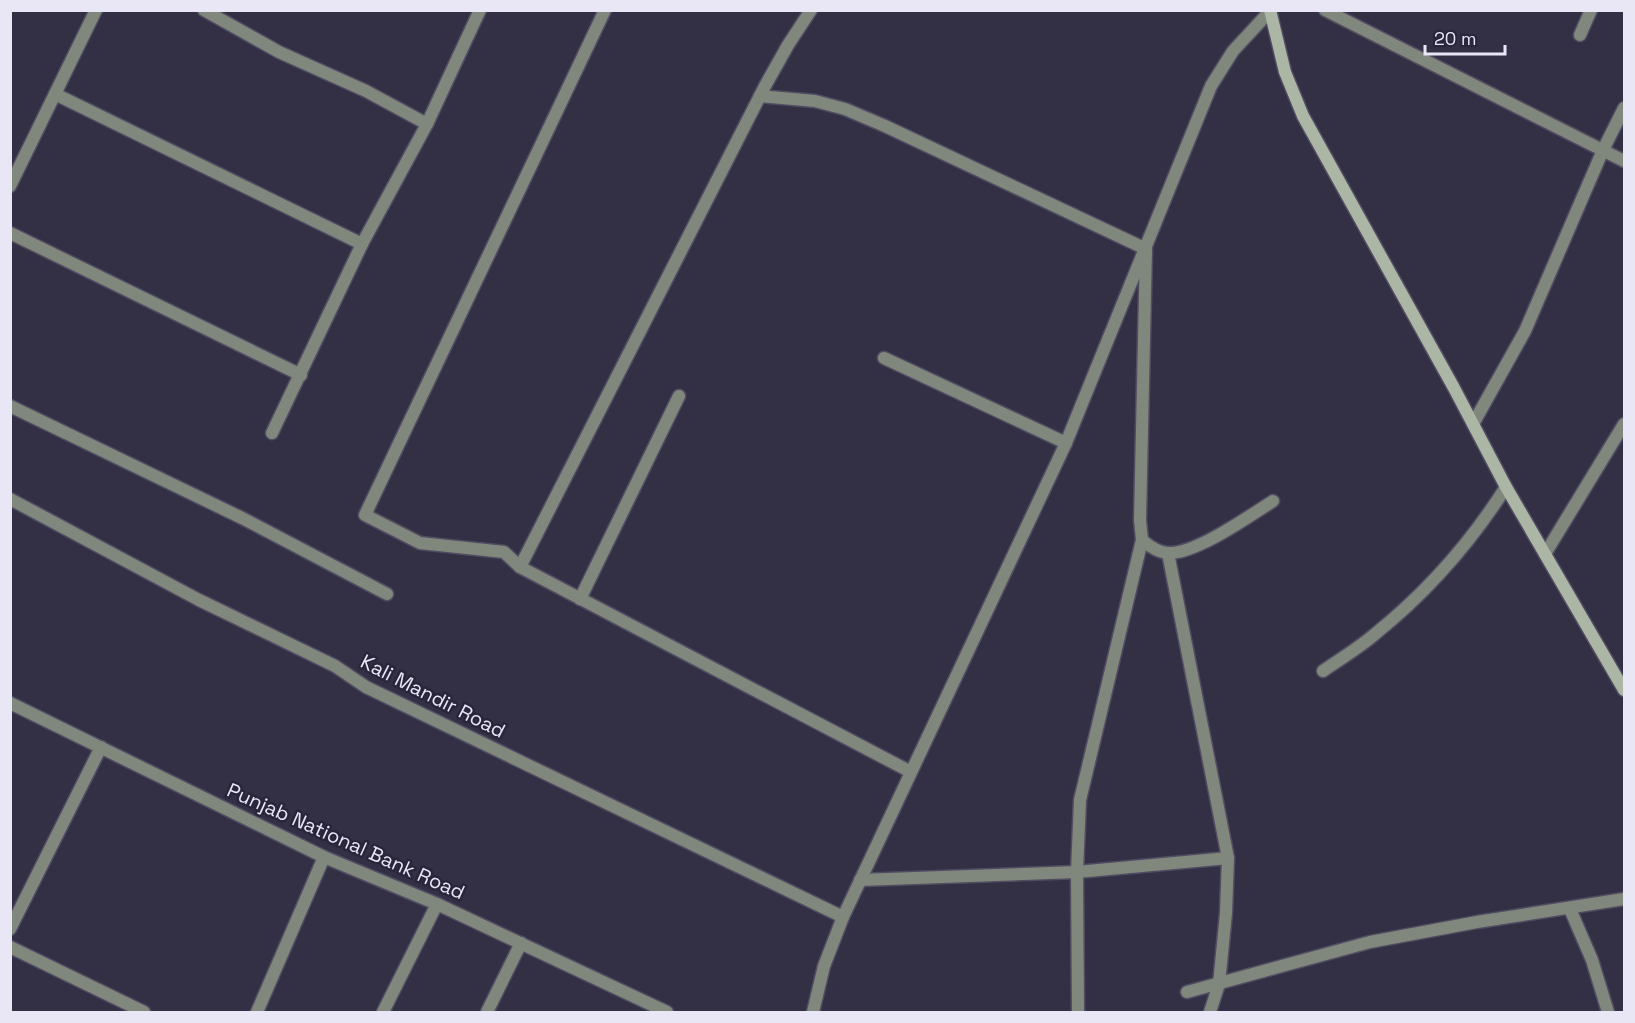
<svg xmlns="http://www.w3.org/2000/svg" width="1635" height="1023" viewBox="0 0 1635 1023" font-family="'Space Grotesk',sans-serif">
<rect width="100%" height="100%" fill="#333046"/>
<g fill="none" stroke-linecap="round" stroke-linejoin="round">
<g stroke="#504d62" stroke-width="15">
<g id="street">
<path d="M204,10L279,52L366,91L427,124"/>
<path d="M605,10L365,515L420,543L504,552L520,567L911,772"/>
<path d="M1325,10L1624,161"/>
<path d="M1580,35L1591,10"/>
<path d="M55,94L362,244"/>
<path d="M760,96L815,101L845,109L885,126L1146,249L1140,520L1142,540C1149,546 1158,552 1167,553C1195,555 1249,516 1273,501"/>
<path d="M10,186L96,10"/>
<path d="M10,233L301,375"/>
<path d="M884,358L1066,443"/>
<path d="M10,406L242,518L387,594"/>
<path d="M1473,424L1525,331L1603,150L1624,108"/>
<path d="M272,433L362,244L427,124L480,10"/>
<path d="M10,499L199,600L335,666L366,687L843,917"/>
<path d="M1168,553L1228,858L1226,913L1219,984L1210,1012"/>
<path d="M1545,554L1624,424"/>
<path d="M520,567L765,86L788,45L811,10"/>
<path d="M580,599L679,396"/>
<path d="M1323,671C1340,659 1359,648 1375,634C1426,593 1471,542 1506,487"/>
<path d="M10,703L324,857L437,904L667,1012"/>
<path d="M860,880L1077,872L1228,858"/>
<path d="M1570,909L1592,960L1608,1012"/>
<path d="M10,929L101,747"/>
<path d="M10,947L144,1012"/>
<path d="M1187,992L1370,942L1477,922L1624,899"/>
<path d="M257,1012L324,857"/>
<path d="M383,1012L437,904"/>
<path d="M487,1012L521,943"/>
<path d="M813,1012L824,966L843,917L1066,443L1211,86L1233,51L1270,11"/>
<path d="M1078,1012L1077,872L1080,800L1142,540"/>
</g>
</g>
<g stroke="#504d62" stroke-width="15">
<path id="secondary" d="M1270,10L1285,72L1303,116L1454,388L1506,487L1624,690"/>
</g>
<use href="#street" stroke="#80877c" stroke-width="12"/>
<use href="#secondary" stroke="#abb6a5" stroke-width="12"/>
</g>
<g text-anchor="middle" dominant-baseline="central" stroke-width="5" stroke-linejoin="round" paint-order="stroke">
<g font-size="20" fill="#e9e7f6" stroke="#29263c">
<text transform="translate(433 696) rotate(27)">Kali Mandir Road</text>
<text transform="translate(346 841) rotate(24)">Punjab National Bank Road</text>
</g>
</g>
<rect width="1635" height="1023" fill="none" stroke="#e9e7f6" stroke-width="24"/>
<path d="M1425 45v9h80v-9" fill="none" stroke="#e9e7f6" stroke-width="3"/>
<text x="1434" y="45" font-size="18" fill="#e9e7f6" stroke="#29263c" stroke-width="4.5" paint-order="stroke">20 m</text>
</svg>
